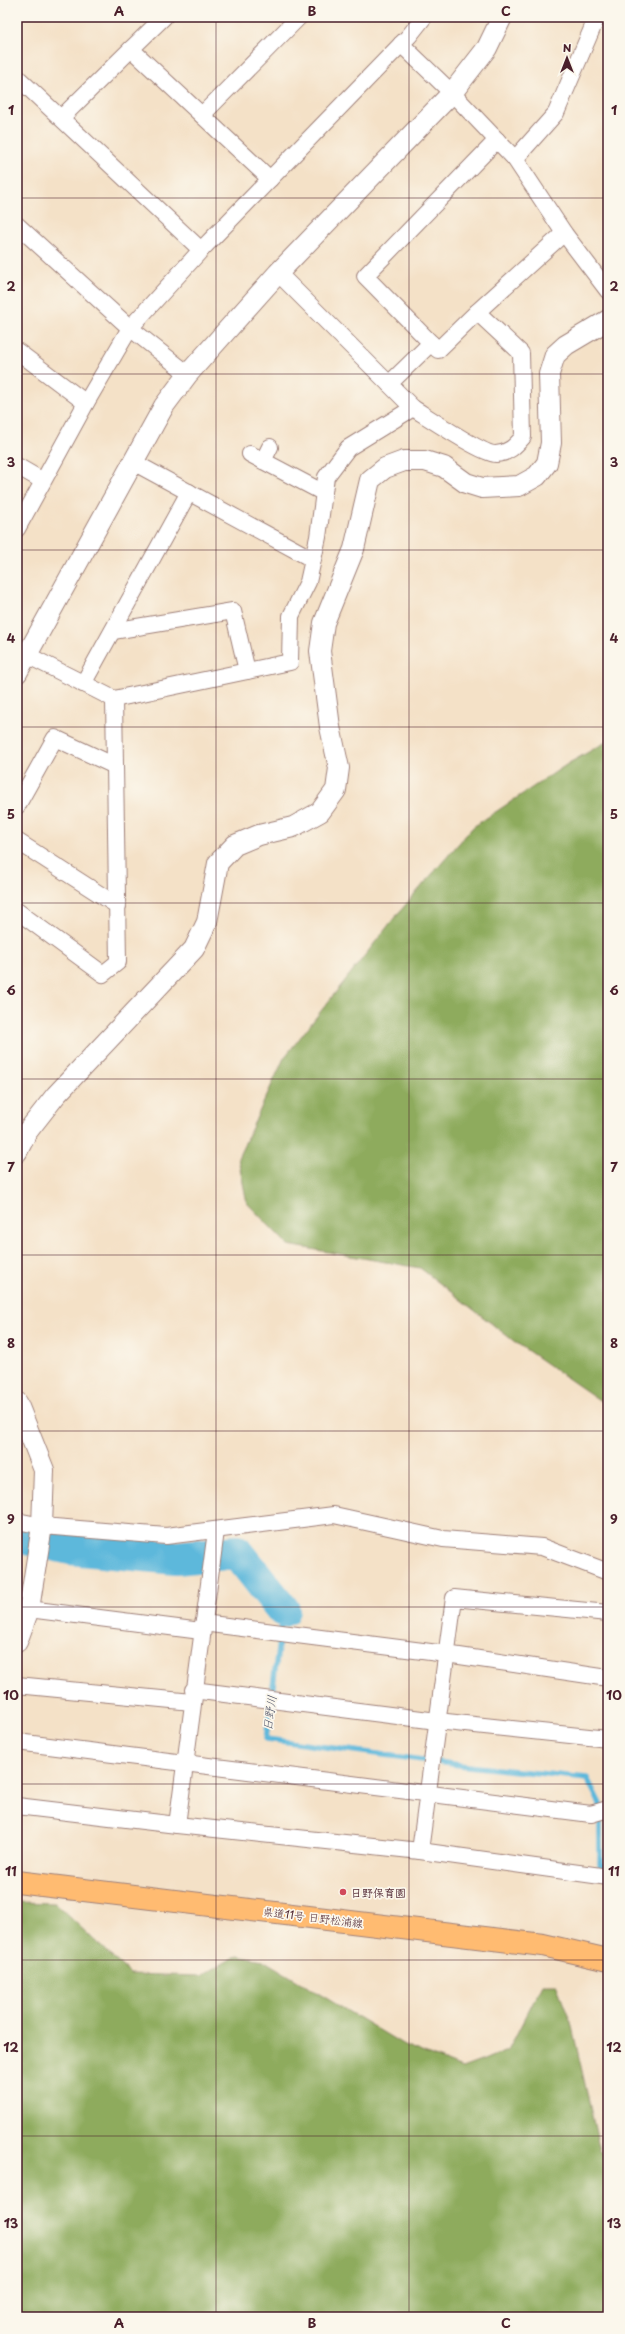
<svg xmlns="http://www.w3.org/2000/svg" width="625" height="2334" viewBox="0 0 625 2334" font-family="'Playpen Sans','Klee One',sans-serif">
<rect width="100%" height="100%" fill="#fbf7ec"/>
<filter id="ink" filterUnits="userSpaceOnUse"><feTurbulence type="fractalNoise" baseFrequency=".025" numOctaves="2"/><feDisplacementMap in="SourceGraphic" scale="8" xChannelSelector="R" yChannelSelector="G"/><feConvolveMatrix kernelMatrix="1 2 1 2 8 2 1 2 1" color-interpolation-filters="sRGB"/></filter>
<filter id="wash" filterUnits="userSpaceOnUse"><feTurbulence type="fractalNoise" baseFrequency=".012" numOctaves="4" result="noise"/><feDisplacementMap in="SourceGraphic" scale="16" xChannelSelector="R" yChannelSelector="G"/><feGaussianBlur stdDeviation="0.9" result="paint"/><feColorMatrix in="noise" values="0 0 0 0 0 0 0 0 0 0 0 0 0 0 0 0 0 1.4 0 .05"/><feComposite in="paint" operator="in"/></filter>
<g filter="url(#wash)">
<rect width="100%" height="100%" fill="#f4e1c7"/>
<g fill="#8eab5d" stroke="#6c6544">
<path d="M608,741V1406L515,1342L420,1268L288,1245L247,1203L238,1158L284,1058L395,917L473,827L569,763Z"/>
<path d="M17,1902L55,1903L130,1974L201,1976L238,1955L263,1960L404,2045L462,2068L508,2051L542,1984H556L571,2022L600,2151L608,2160V2317H17Z"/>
</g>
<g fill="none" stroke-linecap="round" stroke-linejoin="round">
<path stroke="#5db8db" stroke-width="5.5" d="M283,1610L266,1739L467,1766L587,1778L600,1804V1865L608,1866"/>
<path stroke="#5db8db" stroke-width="34" d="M17,1536L70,1548L176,1558L237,1552L283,1610"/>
</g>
</g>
<g filter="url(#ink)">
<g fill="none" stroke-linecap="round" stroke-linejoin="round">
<g stroke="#9f8079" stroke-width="18">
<g id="minor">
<path d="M164,17L131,49L270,179"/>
<path d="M401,44L452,93L515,159L564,233L608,291"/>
<path d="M17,77L201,250"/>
<path d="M202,115L299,17"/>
<path d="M61,118L131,49"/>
<path d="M515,159L556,113L597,17"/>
<path d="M17,225L130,328L188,374"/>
<path d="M278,273L413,408"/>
<path d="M431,343L365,276L497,140"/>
<path d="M17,351L86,403"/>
<path d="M389,384L431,343L438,350L477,312"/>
<path d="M250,454L324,493"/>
<path d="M263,461L270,447"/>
<path d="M133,462L312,559"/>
<path d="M17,466L43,481"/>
<path d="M17,529L86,403L130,328L201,250L409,36L424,17"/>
<path d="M113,631L233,611L247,671"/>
<path d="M27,655L114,699L290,662L291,616L308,582L318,537L326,477L348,448L413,408C426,416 484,455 496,454C509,453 515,446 523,437L521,353L477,312L564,233"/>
<path d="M83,684L189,492"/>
<path d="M17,806L55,738L115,766"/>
<path d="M17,841L118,906"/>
<path d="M17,911L103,974L118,962L114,699"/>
<path d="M17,1521L42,1526L166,1536L334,1515L443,1539L542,1547L608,1572"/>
<path d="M216,1531L177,1825L420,1851L608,1877"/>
<path d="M29,1609L201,1631"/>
<path d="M203,1623L446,1654L608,1678"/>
<path d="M17,1685L192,1702"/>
<path d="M193,1690L437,1721L608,1739"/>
<path d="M17,1742L591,1814L608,1809"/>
<path d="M17,1806L177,1825"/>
<path d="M420,1851L454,1598L608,1613"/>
</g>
</g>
<g stroke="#9f8079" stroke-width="22">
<g id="tertiary">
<path d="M17,673L164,406L188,374L278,273L452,93L487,48L502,17"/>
<path d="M17,1152L27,1132L56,1095L194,949L207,922L218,863L235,845L259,835L293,827L320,812L336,790L339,768L330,727L320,651L324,623L354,549L370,480L385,468L404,461H425L444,467L466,483L482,488L519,486L537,476L547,463L551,443L549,374L555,355L566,345L608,320"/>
<path d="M17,1402L44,1470L42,1526L29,1609L17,1642"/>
</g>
</g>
<g stroke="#9f8079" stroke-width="24">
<path id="primary" d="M17,1882L543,1945L608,1960"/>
</g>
<use href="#minor" stroke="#fff" stroke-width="16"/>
<use href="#tertiary" stroke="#fff" stroke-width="20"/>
<use href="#primary" stroke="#ffbb71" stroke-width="22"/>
</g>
</g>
<path fill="none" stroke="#4a1f2b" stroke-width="1" stroke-opacity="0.55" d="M216,17V2317M409,17V2317M17,198H608M17,374H608M17,550H608M17,727H608M17,903H608M17,1079H608M17,1255H608M17,1431H608M17,1607H608M17,1784H608M17,1960H608M17,2136H608"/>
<circle fill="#d1495b" stroke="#fbf7ec" stroke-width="1.5" cx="343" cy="1892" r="4"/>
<g text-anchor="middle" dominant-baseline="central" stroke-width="3.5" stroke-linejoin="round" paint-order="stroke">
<g font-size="11" font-weight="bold" fill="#4a1f2b" stroke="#fbf7ec" text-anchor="start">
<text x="351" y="1892">日野保育園</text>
</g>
<g font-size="11" fill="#4a1f2b" stroke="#fbf7ec">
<text transform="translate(313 1917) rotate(7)">県道11号 日野松浦線</text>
</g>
<g font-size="12" font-style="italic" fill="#515569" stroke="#fbf7ec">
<text transform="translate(269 1713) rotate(-82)">日野川</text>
</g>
</g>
<rect width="625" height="2334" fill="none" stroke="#fbf7ec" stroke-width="44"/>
<g transform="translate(567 58)" stroke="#fbf7ec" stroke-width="3" paint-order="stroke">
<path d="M0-3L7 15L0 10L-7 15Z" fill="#4a1f2b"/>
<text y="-6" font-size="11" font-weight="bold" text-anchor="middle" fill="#4a1f2b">N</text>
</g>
<rect x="22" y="22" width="581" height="2290" fill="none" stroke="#4a1f2b" stroke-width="1.5"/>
<g font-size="13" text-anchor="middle" font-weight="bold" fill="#4a1f2b">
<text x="119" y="16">A</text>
<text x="312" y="16">B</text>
<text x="506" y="16">C</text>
<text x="11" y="115">1</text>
<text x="614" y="115">1</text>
<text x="11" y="291">2</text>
<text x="614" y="291">2</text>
<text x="11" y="467">3</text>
<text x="614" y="467">3</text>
<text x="11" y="643">4</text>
<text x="614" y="643">4</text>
<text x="11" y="819">5</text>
<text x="614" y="819">5</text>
<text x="11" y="995">6</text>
<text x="614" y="995">6</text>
<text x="11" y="1172">7</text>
<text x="614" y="1172">7</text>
<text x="11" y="1348">8</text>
<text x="614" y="1348">8</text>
<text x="11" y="1524">9</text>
<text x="614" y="1524">9</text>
<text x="11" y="1700">10</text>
<text x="614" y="1700">10</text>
<text x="11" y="1876">11</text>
<text x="614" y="1876">11</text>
<text x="11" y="2052">12</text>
<text x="614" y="2052">12</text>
<text x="11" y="2228">13</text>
<text x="614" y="2228">13</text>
<text x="119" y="2328">A</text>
<text x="312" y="2328">B</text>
<text x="506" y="2328">C</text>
</g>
</svg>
